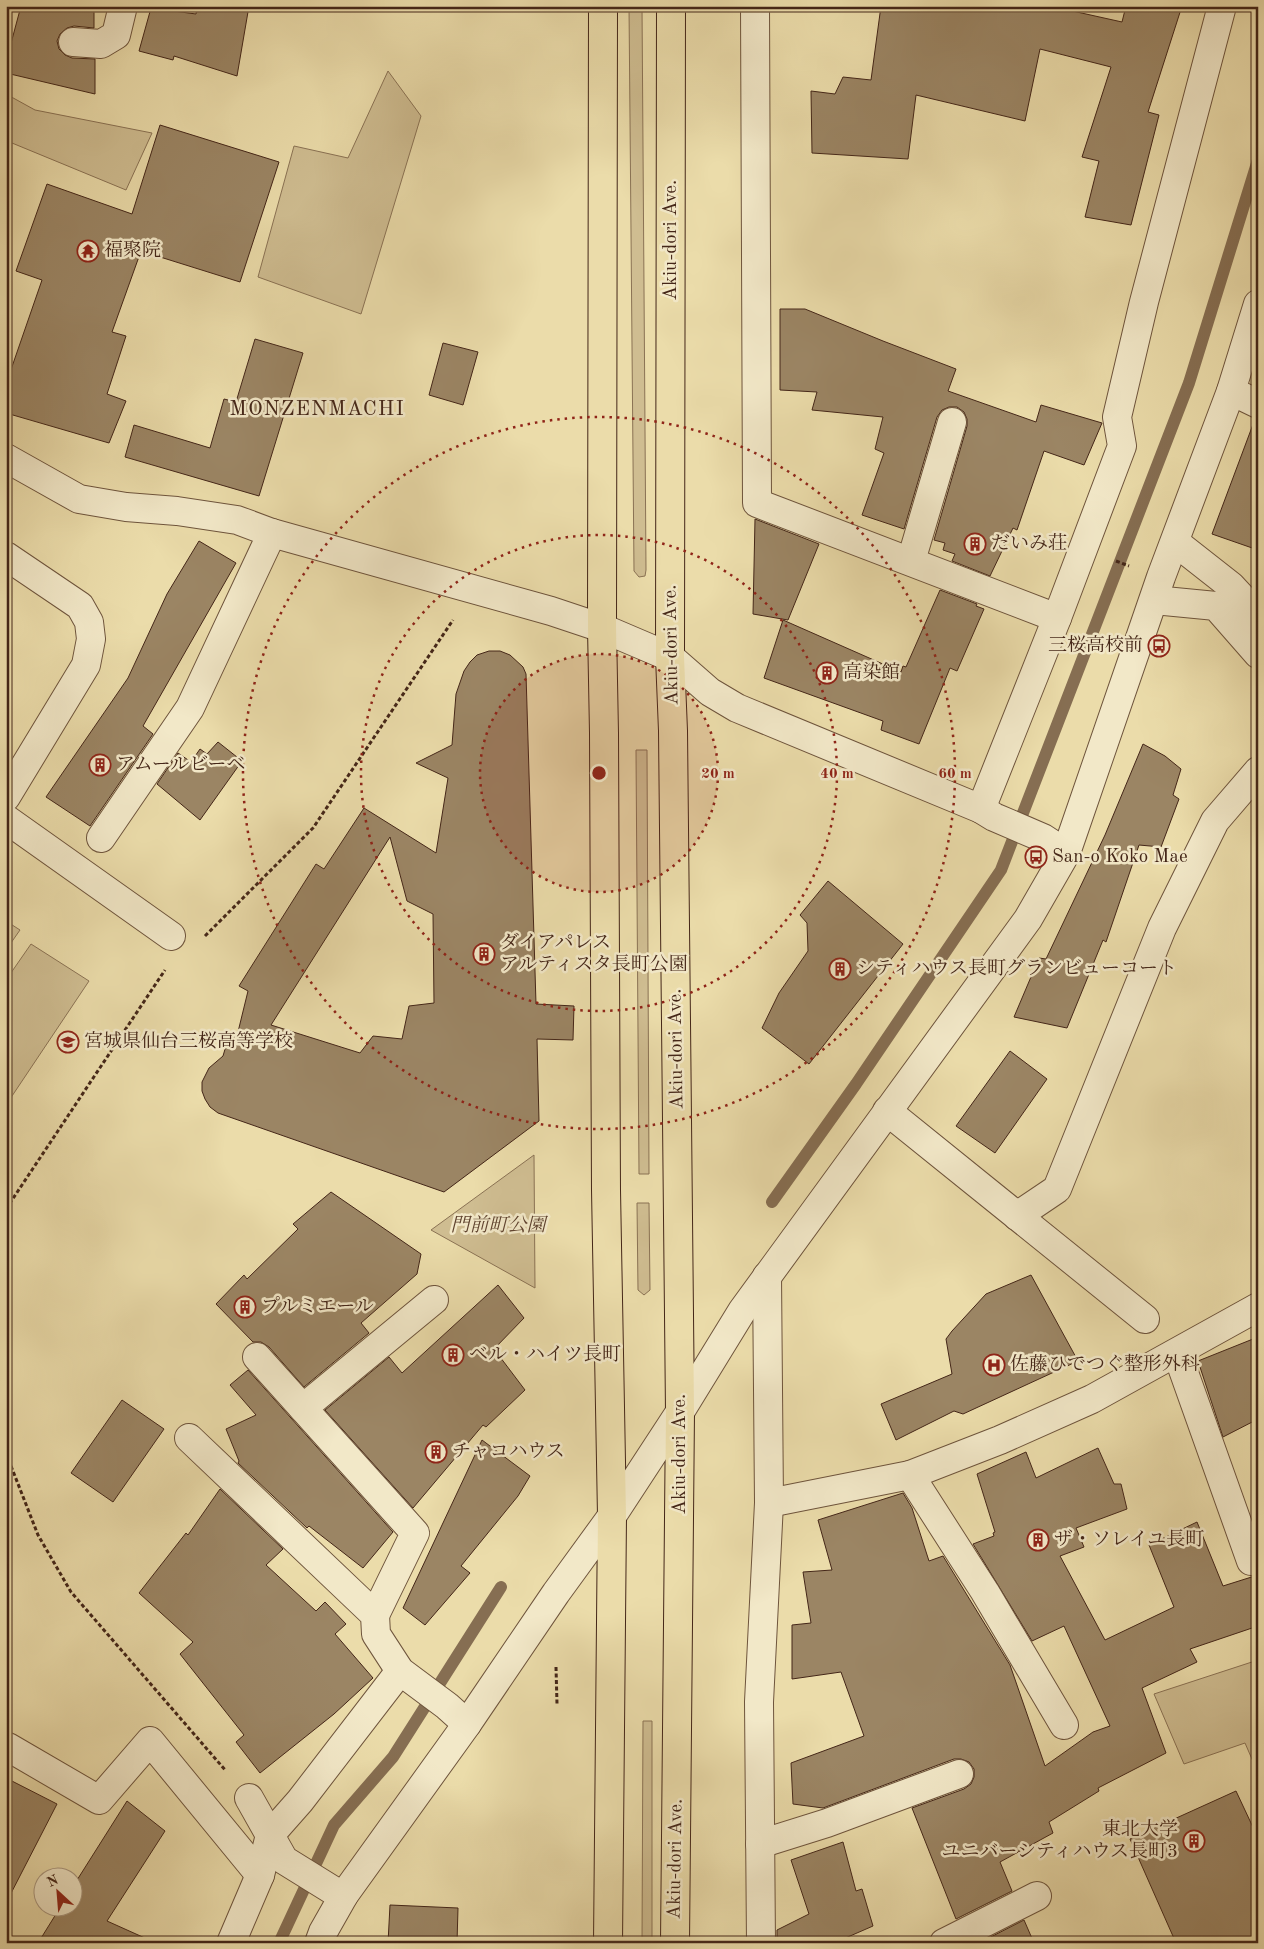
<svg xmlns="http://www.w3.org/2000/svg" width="1264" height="1949" viewBox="0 0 1264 1949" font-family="'Old Standard TT','Noto Serif JP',serif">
<rect width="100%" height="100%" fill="#ebdcaa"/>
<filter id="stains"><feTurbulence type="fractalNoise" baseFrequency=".004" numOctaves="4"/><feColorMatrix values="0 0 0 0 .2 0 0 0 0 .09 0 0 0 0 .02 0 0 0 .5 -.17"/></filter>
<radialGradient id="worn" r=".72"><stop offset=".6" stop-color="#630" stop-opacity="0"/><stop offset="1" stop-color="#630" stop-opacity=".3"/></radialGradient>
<g fill="#cfbd91" stroke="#8a7254">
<path d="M629,6H642L646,570L645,576L639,577L634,571Z"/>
<path d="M388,71L421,116L361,314L258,277L294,146L348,158Z"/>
<path d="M6,94L35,110L152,133L126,190L12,143L6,159Z"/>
<path d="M636,750H647L649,1174H639Z"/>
<path d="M6,921L20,930L6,950Z"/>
<path d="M31,944L89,981L6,1105V980Z"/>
<path d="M534,1155L535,1288L431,1230Z"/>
<path d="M637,1203H649L650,1290L644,1295L638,1290Z"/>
<path d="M1258,1660V1773L1245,1743L1184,1764L1154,1694Z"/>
<path d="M643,1721H652V1943H642Z"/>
</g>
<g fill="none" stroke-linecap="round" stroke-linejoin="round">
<g stroke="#866e52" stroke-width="12">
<path d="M772,1202L856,1084L1001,870L1189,383L1258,160"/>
<path d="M279,1943L334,1825L393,1757L501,1587"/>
</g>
</g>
<g fill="#9b8564" stroke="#442618" fill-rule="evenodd">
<path d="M21,6H94V28L74,26L67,28L60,34L57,41L59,49L65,55L72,58L95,59V94L6,73V62Z"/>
<path d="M197,6H249L237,76L174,56L173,60L139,51L151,8L196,14Z"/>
<path d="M881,6H1050L1122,22L1126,6H1182L1148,112L1159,115L1131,225L1085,217L1099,161L1082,157L1111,67L1040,49L1025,121L916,95L908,159L812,153L811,91L835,94L843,77L871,80Z"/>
<path d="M160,125L279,162L240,282L141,251L112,332L126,336L107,394L126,401L109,443L6,413V384L42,280L16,271L47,184L132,214Z"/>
<path d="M780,309H805L883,341L956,369L948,391L1036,422L1041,405L1102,423L1084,465L1044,451L1017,530L1013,528L990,576L952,561L955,554L943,550L945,543L934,540L967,426V419L964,412L957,407H949L942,410L937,417L904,529L862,515L884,453L875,449L883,417L812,410L817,392L780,390Z"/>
<path d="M255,339L303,353L259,496L125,457L134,425L210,448L224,399L236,402Z"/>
<path d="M443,343L478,352L463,405L429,395Z"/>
<path d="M1255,419H1258V550L1212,534Z"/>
<path d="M755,519L819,544L788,620L753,614Z"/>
<path d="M199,541L236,563L143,726L153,734L90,826L46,797L128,678L167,594Z"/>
<path d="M940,590L977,604L976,606L984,609L957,671L950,668L919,744L881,730L883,721L764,678L783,620L901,672L903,666L906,667Z"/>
<path d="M489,651H500L510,655L523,667L526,674L536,1004L574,1006L573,1040L537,1039L539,1121L444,1192L218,1113L210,1107L205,1099L202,1091V1082L209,1068L223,1056L228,1039L237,1036L248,991L239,986L316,864L324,869L364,808L436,853L448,778L416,763L452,745L456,694L464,671L470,662L477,655ZM390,837L407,901L433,914L434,1003L409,1006L402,1039L373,1036L360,1053L271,1025Z"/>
<path d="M218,742L242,761L200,820L157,784L178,753L191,762L200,749L207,754Z"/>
<path d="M1143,744L1165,756L1181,769L1173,795L1179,799L1161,847L1139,845L1106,942L1103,940L1067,1028L1014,1017L1039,958L1046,959L1105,835Z"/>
<path d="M828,881L903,944L809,1064L762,1028L779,993L808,951L807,923L800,915Z"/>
<path d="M1010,1051L1047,1079L995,1153L956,1126Z"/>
<path d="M331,1192L421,1254L417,1274L361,1323L369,1333L304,1387L269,1347L261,1342H253L216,1304L244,1275L247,1279L298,1229L293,1224Z"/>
<path d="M1031,1275L1078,1361L963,1414L954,1411L896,1440L881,1404L952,1374L946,1339L952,1331L986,1294Z"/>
<path d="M498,1285L524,1318L494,1349L525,1390L486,1427L483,1425L413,1508L325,1410L389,1357L402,1373Z"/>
<path d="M1258,1337V1419L1223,1437L1198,1361Z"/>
<path d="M248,1370L393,1532L363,1568L309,1526L307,1528L238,1463L239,1461L226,1429L256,1415L230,1385Z"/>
<path d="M122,1400L164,1429L113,1502L71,1473Z"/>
<path d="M482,1440L530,1476L518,1496L461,1566L470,1573L425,1625L403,1608Z"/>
<path d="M1098,1448L1114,1484H1121L1127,1509L1076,1528L1084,1547L1060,1556L1105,1640L1174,1607L1149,1545L1197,1522L1223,1586L1258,1575V1626L1190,1649L1197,1662L1142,1688L1166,1753L1098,1788L1099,1791L1049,1822L1053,1833L1000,1862L1012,1891L956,1919L912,1808L964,1789L971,1784L974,1777V1769L969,1762L961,1759H954L823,1808L793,1804L791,1763L864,1736L841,1672L792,1679V1625L811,1623L803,1572L832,1570L818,1520L903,1493L912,1508L929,1561L943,1556L1010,1665L1045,1766L1093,1732L1110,1726L1064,1626L1032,1641L973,1544L994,1536L993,1533L995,1532L977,1474L1026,1452L1036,1478Z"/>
<path d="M220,1489L283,1549L266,1565L316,1611L325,1602L346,1624L335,1634L373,1678L334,1714L260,1773L236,1742L244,1735L180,1654L193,1642L139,1593L186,1533L188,1535Z"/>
<path d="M6,1778L57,1804L6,1903Z"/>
<path d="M1236,1791L1258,1838V1943H1176L1130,1839Z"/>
<path d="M127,1801L165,1831L107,1921L156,1943H38L61,1906H72V1888Z"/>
<path d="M843,1842L856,1891L862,1889L873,1926L834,1943H777V1930L809,1914L791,1860Z"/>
<path d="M390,1905L458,1908L457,1943H388Z"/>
<path d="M1024,1920L1034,1943H979Z"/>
</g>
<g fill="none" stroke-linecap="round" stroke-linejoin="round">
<g stroke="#6e543c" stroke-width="30">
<g id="minor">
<path d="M755,6L757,503L1057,618"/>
<path d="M73,42L101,44L116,35L123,6"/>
<path d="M1231,391L1258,404"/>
<path d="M6,458L79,499L126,507L177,511L237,520L272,533L551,611L602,628L670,657L710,692L737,708L981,809L1057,618L1122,446L1117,417L1144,302L1222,6"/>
<path d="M1175,542L1231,586L1258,615"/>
<path d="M6,556L80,606L89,622L91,639L86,665L6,797"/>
<path d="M911,561L952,422"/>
<path d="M1154,600L1216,606L1258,654"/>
<path d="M981,809L994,817L1043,838L1066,853"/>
<path d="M6,819L171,936"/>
<path d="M101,838L190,708L272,533"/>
<path d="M887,1111L1145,1319"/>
<path d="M1017,1216L1057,1189L1162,928L1215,821L1258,771"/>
<path d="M1177,1353L1251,1561"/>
<path d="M257,1357L415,1533L375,1615"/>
<path d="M303,1408L434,1300"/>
<path d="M189,1438L375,1615L376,1634L400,1671L447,1706L467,1724"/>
<path d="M910,1475L985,1592L1064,1725"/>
<path d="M769,1503L910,1475L1000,1440L1092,1399L1258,1307"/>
<path d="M6,1750L8,1747L99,1800L150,1741L260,1875"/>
<path d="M249,1798L284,1860L334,1891L344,1895"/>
<path d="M760,1844L827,1823L959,1774"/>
<path d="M231,1943L260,1875L270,1835L300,1801L400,1671"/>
<path d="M319,1943L323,1932L344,1895L467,1724L556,1593L612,1516L680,1412L742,1311L1028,919L1066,853L1161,577L1231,391L1258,304"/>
<path d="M761,1943L759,1702L769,1503L767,1276"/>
<path d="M944,1943L1037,1896"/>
</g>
</g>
<g stroke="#442618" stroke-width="30">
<g id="highway">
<path d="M603,6L602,628L604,733L606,1190L612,1516L608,1943"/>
<path d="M671,6L670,657L673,731L680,1412L675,1943"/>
</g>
</g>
<g stroke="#442618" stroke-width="3" stroke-dasharray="4 2.5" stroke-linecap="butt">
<path d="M1116,561L1129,566"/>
<path d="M205,936L313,828L453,620"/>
<path d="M6,1209L165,970"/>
<path d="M11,1466L38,1535L71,1592L226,1771"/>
<path d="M556,1667L557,1704"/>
</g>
<use href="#minor" stroke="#f2e8c8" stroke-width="28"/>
<use href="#highway" stroke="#ebdcaa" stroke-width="28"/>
</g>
<circle cx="599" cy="773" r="119" fill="#8f2418" fill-opacity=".12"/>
<g fill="none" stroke="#8f2418" stroke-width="2.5" stroke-dasharray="2.5 5">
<circle cx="599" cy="773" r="119"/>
<circle cx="599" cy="773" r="238"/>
<circle cx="599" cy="773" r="356"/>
</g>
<defs>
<g id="temple-ring" transform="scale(1.125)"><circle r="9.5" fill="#f2e8c8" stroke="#8f2418" stroke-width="1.5"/><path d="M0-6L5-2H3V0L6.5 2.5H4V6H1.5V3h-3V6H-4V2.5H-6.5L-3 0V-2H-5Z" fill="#8f2418"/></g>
<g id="building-ring" transform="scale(1.125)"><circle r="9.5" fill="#f2e8c8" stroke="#8f2418" stroke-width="1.5"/><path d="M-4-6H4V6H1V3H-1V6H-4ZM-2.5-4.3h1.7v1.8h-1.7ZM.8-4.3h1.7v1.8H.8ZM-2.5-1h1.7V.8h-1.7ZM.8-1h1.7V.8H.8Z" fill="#8f2418"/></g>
<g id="bus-ring" transform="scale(1.125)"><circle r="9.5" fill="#f2e8c8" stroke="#8f2418" stroke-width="1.5"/><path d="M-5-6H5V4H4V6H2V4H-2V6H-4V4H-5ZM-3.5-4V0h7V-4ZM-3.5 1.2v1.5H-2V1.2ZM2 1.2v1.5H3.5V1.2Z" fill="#8f2418"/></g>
<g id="school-ring" transform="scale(1.125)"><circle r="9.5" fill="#f2e8c8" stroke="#8f2418" stroke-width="1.5"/><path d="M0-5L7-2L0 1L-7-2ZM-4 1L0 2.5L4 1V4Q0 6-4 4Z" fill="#8f2418"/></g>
<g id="hospital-ring" transform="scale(1.125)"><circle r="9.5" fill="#f2e8c8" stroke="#8f2418" stroke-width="1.5"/><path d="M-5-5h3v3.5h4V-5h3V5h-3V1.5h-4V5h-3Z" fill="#8f2418"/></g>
</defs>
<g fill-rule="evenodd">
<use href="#temple-ring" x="88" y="251"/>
<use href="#building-ring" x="975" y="544"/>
<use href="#bus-ring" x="1159" y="646"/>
<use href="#building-ring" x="827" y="673"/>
<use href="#building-ring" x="100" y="765"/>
<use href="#bus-ring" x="1036" y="857"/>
<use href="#building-ring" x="484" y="954"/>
<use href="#building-ring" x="840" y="969"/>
<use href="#school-ring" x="68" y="1042"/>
<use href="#building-ring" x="245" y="1307"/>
<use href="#building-ring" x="453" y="1355"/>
<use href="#hospital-ring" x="994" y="1365"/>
<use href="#building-ring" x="436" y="1452"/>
<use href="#building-ring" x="1038" y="1540"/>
<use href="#building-ring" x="1194" y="1841"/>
</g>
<g text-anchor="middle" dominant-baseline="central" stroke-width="5" stroke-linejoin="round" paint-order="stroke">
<g font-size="19" fill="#442618" stroke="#f2e8c8">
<text transform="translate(671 240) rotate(-90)">Akiu-dori Ave.</text>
<text transform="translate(672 645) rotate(-91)">Akiu-dori Ave.</text>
<text transform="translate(677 1049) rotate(-91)">Akiu-dori Ave.</text>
<text transform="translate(680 1454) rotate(-90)">Akiu-dori Ave.</text>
<text transform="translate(676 1859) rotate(-89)">Akiu-dori Ave.</text>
</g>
<g font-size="19" fill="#442618" stroke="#f2e8c8" text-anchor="start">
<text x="104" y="251">福聚院</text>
<text x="991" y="544">だいみ荘</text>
<text x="1143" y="646" text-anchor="end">三桜高校前</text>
<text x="843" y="673">高染館</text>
<text x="116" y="765">アムールビーベ</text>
<text x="1052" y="857">San-o Koko Mae</text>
<text x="500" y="943">ダイアパレス<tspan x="500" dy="22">アルティスタ長町公園</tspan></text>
<text x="856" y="969">シティハウス長町グランビューコート</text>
<text x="84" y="1042">宮城県仙台三桜高等学校</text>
<text x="261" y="1307">プルミエール</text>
<text x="469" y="1355">ベル・ハイツ長町</text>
<text x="1010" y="1365">佐藤ひでつぐ整形外科</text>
<text x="452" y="1452">チャコハウス</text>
<text x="1054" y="1540">ザ・ソレイユ長町</text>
<text x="1178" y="1830" text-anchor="end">東北大学<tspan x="1178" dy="22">ユニバーシティハウス長町3</tspan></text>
</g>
<g font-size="19" font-style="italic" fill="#604430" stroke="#f2e8c8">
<text x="498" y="1226">門前町公園</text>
</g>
<g font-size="21" letter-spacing="1" fill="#442618" stroke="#f2e8c8">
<text x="317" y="409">MONZENMACHI</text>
</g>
</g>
<circle cx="599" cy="773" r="8" fill="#8f2418" stroke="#f2e8c8" stroke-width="2.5"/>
<g font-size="15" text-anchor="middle" font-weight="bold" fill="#8f2418" stroke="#f2e8c8" stroke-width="5" stroke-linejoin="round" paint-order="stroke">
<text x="718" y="778">20 m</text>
<text x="837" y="778">40 m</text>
<text x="955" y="778">60 m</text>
</g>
<rect width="1264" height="1949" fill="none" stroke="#ebdcaa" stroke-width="25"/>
<rect x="8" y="8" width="1249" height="1934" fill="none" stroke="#442618" stroke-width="2.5"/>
<rect x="12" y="12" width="1239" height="1924" fill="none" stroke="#442618"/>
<g transform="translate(58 1892) rotate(334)"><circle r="24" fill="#f2e8c8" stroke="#ac9a82"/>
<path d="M0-4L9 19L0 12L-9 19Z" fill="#8f2418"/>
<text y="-8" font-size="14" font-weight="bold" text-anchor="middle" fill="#442618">N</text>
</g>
<rect width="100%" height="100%" filter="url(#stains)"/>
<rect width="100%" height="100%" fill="url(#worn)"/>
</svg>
